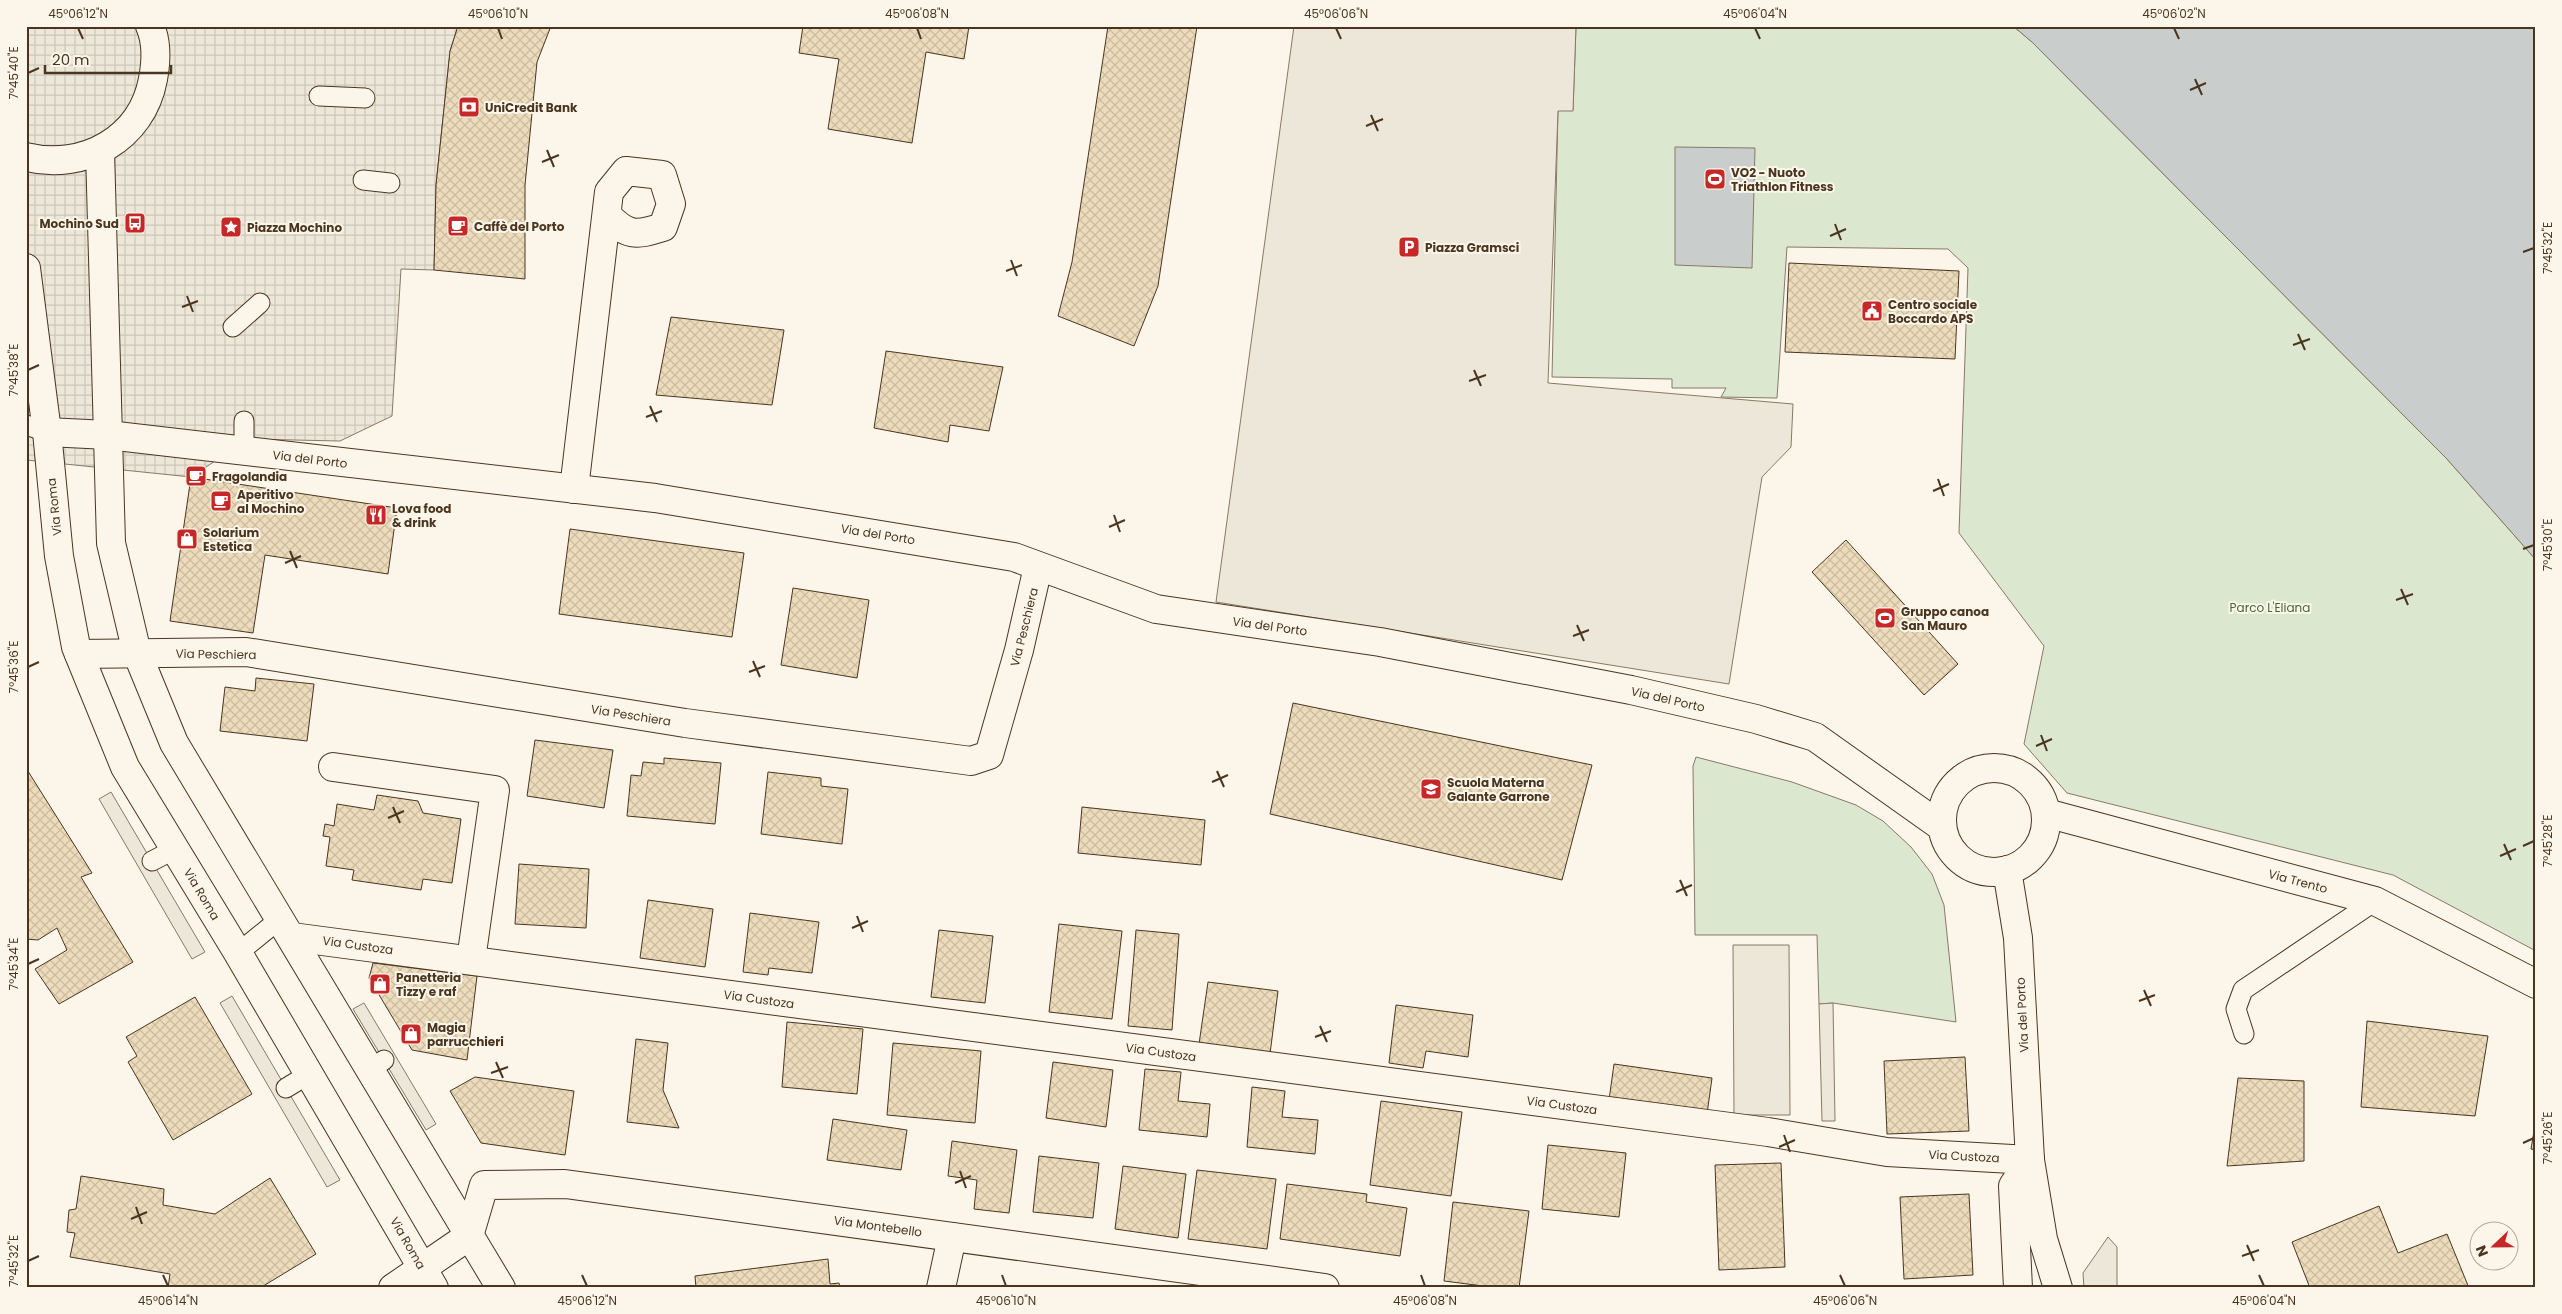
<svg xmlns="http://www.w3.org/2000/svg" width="2562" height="1314" viewBox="0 0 2562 1314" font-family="Poppins,sans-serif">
<defs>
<pattern id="plaza-grid" width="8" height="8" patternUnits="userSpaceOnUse" patternTransform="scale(1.25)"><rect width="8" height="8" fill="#ede7d9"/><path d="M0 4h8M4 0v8" fill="none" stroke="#cdc7ba"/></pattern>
<pattern id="building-cross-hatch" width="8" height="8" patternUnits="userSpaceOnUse" patternTransform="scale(1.25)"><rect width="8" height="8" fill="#ecdcbc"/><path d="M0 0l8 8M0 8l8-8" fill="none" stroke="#ccbda1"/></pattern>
</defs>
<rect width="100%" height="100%" fill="#fbf6e9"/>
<g fill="#dce7d0" stroke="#887966">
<path d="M1576,26H2013L2032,42L2447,459L2536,560V951L2393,875L2067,793L2024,744L2044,646L1959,533L1968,268L1948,249L1787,247L1777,398L1721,397L1726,388H1672V379L1552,377L1558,110H1573Z"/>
<path d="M1696,757L1792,782L1856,805L1883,821L1911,847L1932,874L1944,905L1956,1022L1833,1003L1819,1004L1817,935H1695L1693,766Z"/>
</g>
<g fill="#ede7d9" stroke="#887966">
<path d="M1294,26H1576L1573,111H1558L1548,383L1793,404L1791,447L1762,477L1729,684L1216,602Z"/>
<path d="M111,792L205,952L192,959L99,799Z"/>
<path d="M1733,945H1789L1790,1115H1734Z"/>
<path d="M232,996L340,1180L327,1187L220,1003Z"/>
<path d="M364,1003L436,1124L426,1130L353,1009Z"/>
<path d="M1833,1003L1835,1121H1822L1819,1004Z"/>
<path d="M2108,1237L2117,1247V1288H2084L2083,1273Z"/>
</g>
<path fill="url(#plaza-grid)" stroke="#887966" d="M26,26H458L450,51L436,185L434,270L401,269L392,416L340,441L248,439L191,477L26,460Z"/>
<g fill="#c9cecd" stroke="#887966">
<path d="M2013,26H2536V560L2447,459L2032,42Z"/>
<path d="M1675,147L1755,148L1752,268L1675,265Z"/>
</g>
<g fill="url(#building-cross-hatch)" stroke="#4a3520">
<path d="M458,26H551L537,62L525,185V279L434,270L436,185L450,51Z"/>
<path d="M803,26H969L964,59L926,52L912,143L828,129L839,59L799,53Z"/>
<path d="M1108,26H1197L1158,286L1134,346L1058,316L1072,262Z"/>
<path d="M1789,263L1959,271L1955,359L1785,352Z"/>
<path d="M671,317L784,330L772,405L656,395Z"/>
<path d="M886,351L1003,367L989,431L950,425L948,442L874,428Z"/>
<path d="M191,477L397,508L388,574L265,555L253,633L170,621Z"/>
<path d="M570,529L744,553L732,637L559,614Z"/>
<path d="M1846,540L1958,664L1924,695L1812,572Z"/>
<path d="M793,588L869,600L857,678L781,665Z"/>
<path d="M256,678L314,684L307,741L220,731L225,687L255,691Z"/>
<path d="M1293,703L1592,765L1562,880L1270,814Z"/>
<path d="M535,740L613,750L604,808L527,796Z"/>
<path d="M664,758L721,763L715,824L627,816L631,775L641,776L643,762L664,764Z"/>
<path d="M26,768L92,873L81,877L133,962L59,1004L35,969L67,950L57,928L38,940L26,939Z"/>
<path d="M768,772L821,778V786L848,789L842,844L761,834Z"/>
<path d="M377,795L418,801L423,813L461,819L452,883L423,879L421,890L352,880L354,870L326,866L330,837L323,836L325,824L334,826L337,804L374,810Z"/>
<path d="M1082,807L1205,820L1201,865L1078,853Z"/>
<path d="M519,864L589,869L586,928L515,924Z"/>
<path d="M648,900L713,909L705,967L640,958Z"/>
<path d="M750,913L819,922L812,973L769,968L768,975L743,972Z"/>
<path d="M1059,924L1122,931L1112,1019L1049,1012Z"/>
<path d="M939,930L993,936L985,1003L931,997Z"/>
<path d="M1136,930L1179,934L1172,1030L1128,1026Z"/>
<path d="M373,963L477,976L467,1060L412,1050L369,978Z"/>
<path d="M1208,982L1278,991L1270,1054L1199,1044Z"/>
<path d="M195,997L252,1094L173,1140L128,1062L137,1056L126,1037Z"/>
<path d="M1396,1005L1473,1015L1468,1057L1426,1051L1423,1068L1389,1063Z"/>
<path d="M2367,1021L2488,1036L2475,1116L2361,1107Z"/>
<path d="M787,1022L863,1029L857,1094L782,1087Z"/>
<path d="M636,1039L668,1043L663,1090L679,1128L627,1122Z"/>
<path d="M893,1043L981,1051L975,1123L887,1115Z"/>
<path d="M1965,1057L1969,1131L1887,1134L1884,1061Z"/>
<path d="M1053,1062L1113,1070L1106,1127L1046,1118Z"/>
<path d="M1614,1064L1712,1078L1707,1114L1609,1100Z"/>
<path d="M1145,1069L1181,1072L1178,1101L1210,1104L1207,1137L1139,1130Z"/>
<path d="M475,1077L574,1091L565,1155L481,1143L450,1091Z"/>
<path d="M2238,1078L2304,1081V1161L2227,1166Z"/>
<path d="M1252,1087L1285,1091L1282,1117L1318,1120L1315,1154L1247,1147Z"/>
<path d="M1381,1101L1462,1112L1451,1196L1370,1185Z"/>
<path d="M833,1119L907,1130L901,1170L827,1160Z"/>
<path d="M2536,1119V1150L2531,1149Z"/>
<path d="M952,1141L1017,1150L1009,1213L974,1209L977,1180L948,1176Z"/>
<path d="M1548,1145L1626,1153L1619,1217L1542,1209Z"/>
<path d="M1039,1156L1099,1163L1093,1218L1033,1212Z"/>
<path d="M1781,1163L1785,1267L1719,1270L1715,1165Z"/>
<path d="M1123,1166L1186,1174L1178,1238L1115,1229Z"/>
<path d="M1197,1170L1276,1179L1267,1249L1188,1239Z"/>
<path d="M81,1176L164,1189L163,1205L215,1214L270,1178L316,1254L260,1288H168L170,1274L70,1257L75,1233L67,1232L69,1210L76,1209Z"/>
<path d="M1287,1184L1367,1194L1366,1202L1407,1208L1400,1256L1280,1239Z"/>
<path d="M1969,1194L1973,1275L1904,1279L1900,1197Z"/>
<path d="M1453,1202L1529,1211L1519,1288H1499L1444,1281Z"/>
<path d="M2379,1206L2398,1253L2447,1234L2469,1288H2310L2292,1242Z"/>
<path d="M828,1259L830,1284L839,1283L840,1288H696L695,1276Z"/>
</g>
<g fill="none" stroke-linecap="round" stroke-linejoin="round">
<g stroke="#4a3520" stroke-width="21">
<g id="service">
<path d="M319,96L365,98"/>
<path d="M363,180L390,183"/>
<path d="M233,327L260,303"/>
<path d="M244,421V451"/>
<path d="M26,425L47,432"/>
<path d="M152,861L175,849"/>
<path d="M238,953L281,918"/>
<path d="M2244,1034L2236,1009L2243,990L2375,901"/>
<path d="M371,1069L384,1060"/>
<path d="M286,1088L309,1074"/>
</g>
</g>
<g stroke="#4a3520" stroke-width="30">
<g id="minor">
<path d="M47,432L108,435L655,498L1014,557L1156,609L1380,642L1631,690L1756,719L1815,737L1942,827"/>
<path d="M574,489L609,192L626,171L662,175L671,204L663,227C635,236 627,236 607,215"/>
<path d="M79,654L246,652L685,723L971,761L989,755L1019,650L1038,567"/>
<path d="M333,767L495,790L471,960"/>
<circle cx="1994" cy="820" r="52"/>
<path d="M2046,813L2375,901L2536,984"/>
<path d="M2007,870L2018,938L2030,1160L2043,1239L2058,1288"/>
<path d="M292,937L1768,1132L1887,1152L2030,1160"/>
<path d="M393,1288L469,1236L484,1185L565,1184L1325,1288"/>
<path d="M941,1288L952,1237"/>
<path d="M2018,1288L2013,1186L2030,1160"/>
</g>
</g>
<g stroke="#4a3520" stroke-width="30">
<g id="secondary">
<path d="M100,151L111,543L137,653L174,743L501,1288"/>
<path d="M26,157C84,171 142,139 153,79C156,63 157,42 150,26"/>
<path d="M26,268L47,432L59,556L76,647L125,767L238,953L434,1288"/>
</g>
</g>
<use href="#service" stroke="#fbf6e9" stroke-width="19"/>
<use href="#minor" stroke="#fbf6e9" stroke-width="28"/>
<use href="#secondary" stroke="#fbf6e9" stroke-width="28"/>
</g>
<path fill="none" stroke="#4a3520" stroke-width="2" d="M78,28L83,39M498,28L502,39M917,28L921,39M1336,28L1341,39M1755,28L1760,39M2174,28L2179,39M28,73L39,68M2195,79L2202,95M2190,90L2206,83M1371,115L1378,131M1366,126L1383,119M547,150L554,167M542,162L559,155M1835,224L1841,240M1830,236L1846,229M2523,252L2534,248M1011,260L1017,276M1006,271L1022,265M187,296L193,312M182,307L198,301M2298,334L2305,350M2293,345L2310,339M28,370L39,365M1474,370L1481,386M1469,381L1486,375M650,406L657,422M646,417L662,411M1938,479L1944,496M1933,491L1949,484M1114,515L1120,532M1109,527L1125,520M2523,549L2534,545M290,551L297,568M285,563L301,556M2401,589L2408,605M2396,600L2413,594M1577,625L1584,641M1573,636L1589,630M753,661L760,677M28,667L39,662M749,672L765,666M2041,735L2047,751M2036,746L2052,739M1217,771L1224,787M1212,782L1228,775M393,807L400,823M388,818L404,811M2504,844L2511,860M2523,846L2534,841M2500,856L2516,849M1680,880L1687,896M1676,892L1692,885M857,916L863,932M852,928L868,921M28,964L39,959M2144,990L2151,1006M2139,1001L2155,995M1320,1026L1327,1042M1315,1037L1331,1031M496,1062L503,1078M491,1073L508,1067M1784,1135L1790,1152M2523,1143L2534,1138M1779,1147L1795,1140M960,1171L966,1188M955,1183L971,1176M136,1207L142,1224M131,1219L147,1212M2247,1245L2254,1261M2242,1256L2259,1250M28,1261L39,1256M163,1275L168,1286M582,1275L587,1286M1002,1275L1006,1286M1421,1275L1425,1286M1840,1275L1845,1286M2259,1275L2264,1286"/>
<defs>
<g id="bank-square" transform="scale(1.125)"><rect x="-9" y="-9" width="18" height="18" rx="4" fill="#c62828" stroke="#fbf6e9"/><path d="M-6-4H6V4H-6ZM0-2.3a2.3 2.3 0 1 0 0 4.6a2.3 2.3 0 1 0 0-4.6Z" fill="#fff"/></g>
<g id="stadium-square" transform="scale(1.125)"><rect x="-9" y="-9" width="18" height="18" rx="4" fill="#c62828" stroke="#fbf6e9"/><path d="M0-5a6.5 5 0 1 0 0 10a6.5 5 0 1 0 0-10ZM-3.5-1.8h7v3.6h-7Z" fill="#fff"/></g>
<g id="bus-square" transform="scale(1.125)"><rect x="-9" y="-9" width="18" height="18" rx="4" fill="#c62828" stroke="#fbf6e9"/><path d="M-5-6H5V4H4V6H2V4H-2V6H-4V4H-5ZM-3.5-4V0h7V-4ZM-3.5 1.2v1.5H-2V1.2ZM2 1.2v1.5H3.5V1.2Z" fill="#fff"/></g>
<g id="cafe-square" transform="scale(1.125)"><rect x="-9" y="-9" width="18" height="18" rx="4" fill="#c62828" stroke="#fbf6e9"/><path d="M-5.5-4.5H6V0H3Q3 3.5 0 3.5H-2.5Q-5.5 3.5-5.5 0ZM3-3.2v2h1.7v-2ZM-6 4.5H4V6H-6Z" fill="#fff"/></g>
<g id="sight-square" transform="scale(1.125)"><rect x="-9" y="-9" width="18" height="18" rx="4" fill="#c62828" stroke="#fbf6e9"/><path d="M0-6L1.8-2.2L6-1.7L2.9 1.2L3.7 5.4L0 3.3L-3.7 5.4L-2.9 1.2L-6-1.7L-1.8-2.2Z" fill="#fff"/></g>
<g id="parking-square" transform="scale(1.125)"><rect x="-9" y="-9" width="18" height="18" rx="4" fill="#c62828" stroke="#fbf6e9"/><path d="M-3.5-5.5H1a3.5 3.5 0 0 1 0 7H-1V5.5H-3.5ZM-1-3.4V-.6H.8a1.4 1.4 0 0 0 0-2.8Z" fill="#fff"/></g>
<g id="civic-square" transform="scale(1.125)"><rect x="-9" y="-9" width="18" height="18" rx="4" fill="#c62828" stroke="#fbf6e9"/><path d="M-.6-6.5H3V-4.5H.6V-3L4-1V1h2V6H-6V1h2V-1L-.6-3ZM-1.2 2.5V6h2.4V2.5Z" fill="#fff"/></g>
<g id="restaurant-square" transform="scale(1.125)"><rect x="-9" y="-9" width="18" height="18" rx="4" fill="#c62828" stroke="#fbf6e9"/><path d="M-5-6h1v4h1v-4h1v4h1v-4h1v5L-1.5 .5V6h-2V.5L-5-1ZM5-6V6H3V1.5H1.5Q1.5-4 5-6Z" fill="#fff"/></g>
<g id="shop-square" transform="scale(1.125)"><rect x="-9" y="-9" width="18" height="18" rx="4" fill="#c62828" stroke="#fbf6e9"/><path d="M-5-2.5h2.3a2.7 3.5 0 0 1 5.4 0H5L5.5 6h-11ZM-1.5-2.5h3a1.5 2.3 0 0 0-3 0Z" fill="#fff"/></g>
<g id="school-square" transform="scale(1.125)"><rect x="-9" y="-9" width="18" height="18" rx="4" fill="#c62828" stroke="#fbf6e9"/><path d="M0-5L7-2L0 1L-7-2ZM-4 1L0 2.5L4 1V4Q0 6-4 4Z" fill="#fff"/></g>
</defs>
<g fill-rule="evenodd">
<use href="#bank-square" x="469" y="107"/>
<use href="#stadium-square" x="1715" y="179"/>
<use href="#bus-square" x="135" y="223"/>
<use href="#cafe-square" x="458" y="226"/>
<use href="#sight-square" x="231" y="227"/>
<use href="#parking-square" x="1409" y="247"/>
<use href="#civic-square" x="1872" y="311"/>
<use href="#cafe-square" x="196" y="476"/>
<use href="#cafe-square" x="221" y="501"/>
<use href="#restaurant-square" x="376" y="515"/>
<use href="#shop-square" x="187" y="539"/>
<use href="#stadium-square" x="1885" y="618"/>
<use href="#school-square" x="1431" y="789"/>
<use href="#shop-square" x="380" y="984"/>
<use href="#shop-square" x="411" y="1034"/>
</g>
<g text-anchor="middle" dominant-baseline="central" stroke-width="4" stroke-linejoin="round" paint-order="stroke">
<g font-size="12" font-weight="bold" fill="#4a3520" stroke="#fbf6e9" text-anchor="start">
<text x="485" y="107">UniCredit Bank</text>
<text x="1731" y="172">VO2 - Nuoto<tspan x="1731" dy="14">Triathlon Fitness</tspan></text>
<text x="119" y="223" text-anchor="end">Mochino Sud</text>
<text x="474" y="226">Caffè del Porto</text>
<text x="247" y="227">Piazza Mochino</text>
<text x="1425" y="247">Piazza Gramsci</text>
<text x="1888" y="304">Centro sociale<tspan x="1888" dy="14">Boccardo APS</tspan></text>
<text x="212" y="476">Fragolandia</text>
<text x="237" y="494">Aperitivo<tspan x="237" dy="14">al Mochino</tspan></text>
<text x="392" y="508">Lova food<tspan x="392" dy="14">&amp; drink</tspan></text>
<text x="203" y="532">Solarium<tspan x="203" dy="14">Estetica</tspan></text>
<text x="1901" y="611">Gruppo canoa<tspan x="1901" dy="14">San Mauro</tspan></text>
<text x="1447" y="782">Scuola Materna<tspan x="1447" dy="14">Galante Garrone</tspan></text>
<text x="396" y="977">Panetteria<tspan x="396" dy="14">Tizzy e raf</tspan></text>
<text x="427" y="1027">Magia<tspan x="427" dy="14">parrucchieri</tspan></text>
</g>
<g font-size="12" fill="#4a3520" stroke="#fbf6e9">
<text transform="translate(310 459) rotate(7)">Via del Porto</text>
<text transform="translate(54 507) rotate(-96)">Via Roma</text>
<text transform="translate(878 534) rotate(9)">Via del Porto</text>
<text transform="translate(1270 626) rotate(8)">Via del Porto</text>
<text transform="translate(1024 627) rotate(-76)">Via Peschiera</text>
<text transform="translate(216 654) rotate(1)">Via Peschiera</text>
<text transform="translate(1668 699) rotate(13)">Via del Porto</text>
<text transform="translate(631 715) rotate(9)">Via Peschiera</text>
<text transform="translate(2298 881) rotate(15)">Via Trento</text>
<text transform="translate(202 894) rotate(59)">Via Roma</text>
<text transform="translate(358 945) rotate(8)">Via Custoza</text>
<text transform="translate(759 999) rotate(8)">Via Custoza</text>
<text transform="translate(2022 1015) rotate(-93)">Via del Porto</text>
<text transform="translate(1161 1052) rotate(8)">Via Custoza</text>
<text transform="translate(1562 1105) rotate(8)">Via Custoza</text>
<text transform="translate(1964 1156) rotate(3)">Via Custoza</text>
<text transform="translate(878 1226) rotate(8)">Via Montebello</text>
<text transform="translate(408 1243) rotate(60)">Via Roma</text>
</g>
<g font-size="12" fill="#436837" stroke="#fbf6e9">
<text x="2270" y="607">Parco L'Eliana</text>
</g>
</g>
<rect width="2562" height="1314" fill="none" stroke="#fbf6e9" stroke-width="55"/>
<g transform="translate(2494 1246) rotate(248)"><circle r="24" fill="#fbf6e9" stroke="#b4a999"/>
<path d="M0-4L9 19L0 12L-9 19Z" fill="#c62828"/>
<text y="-8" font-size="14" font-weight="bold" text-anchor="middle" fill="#4a3520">N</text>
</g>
<path d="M45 65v8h126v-8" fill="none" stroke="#4a3520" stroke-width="2.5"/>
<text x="52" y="65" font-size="15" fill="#4a3520" stroke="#fbf6e9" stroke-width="4" paint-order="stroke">20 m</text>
<rect x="28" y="28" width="2506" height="1258" fill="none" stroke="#4a3520" stroke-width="2"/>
<g font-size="12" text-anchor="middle" fill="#4a3520">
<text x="78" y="18">45°06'12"N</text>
<text x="498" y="18">45°06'10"N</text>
<text x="917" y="18">45°06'08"N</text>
<text x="1336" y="18">45°06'06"N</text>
<text x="1755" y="18">45°06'04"N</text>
<text x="2174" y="18">45°06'02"N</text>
<text transform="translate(14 73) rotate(-90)" y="4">7°45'40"E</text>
<text transform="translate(2548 248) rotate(-90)" y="4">7°45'32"E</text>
<text transform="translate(14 370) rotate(-90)" y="4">7°45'38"E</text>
<text transform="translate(2548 545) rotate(-90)" y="4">7°45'30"E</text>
<text transform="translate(14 667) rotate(-90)" y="4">7°45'36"E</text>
<text transform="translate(2548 841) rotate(-90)" y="4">7°45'28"E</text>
<text transform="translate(14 964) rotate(-90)" y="4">7°45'34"E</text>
<text transform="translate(2548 1138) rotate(-90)" y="4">7°45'26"E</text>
<text transform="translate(14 1261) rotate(-90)" y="4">7°45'32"E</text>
<text x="168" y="1305">45°06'14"N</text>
<text x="587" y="1305">45°06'12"N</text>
<text x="1006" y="1305">45°06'10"N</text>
<text x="1425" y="1305">45°06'08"N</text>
<text x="1845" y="1305">45°06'06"N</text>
<text x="2264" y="1305">45°06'04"N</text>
</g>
</svg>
